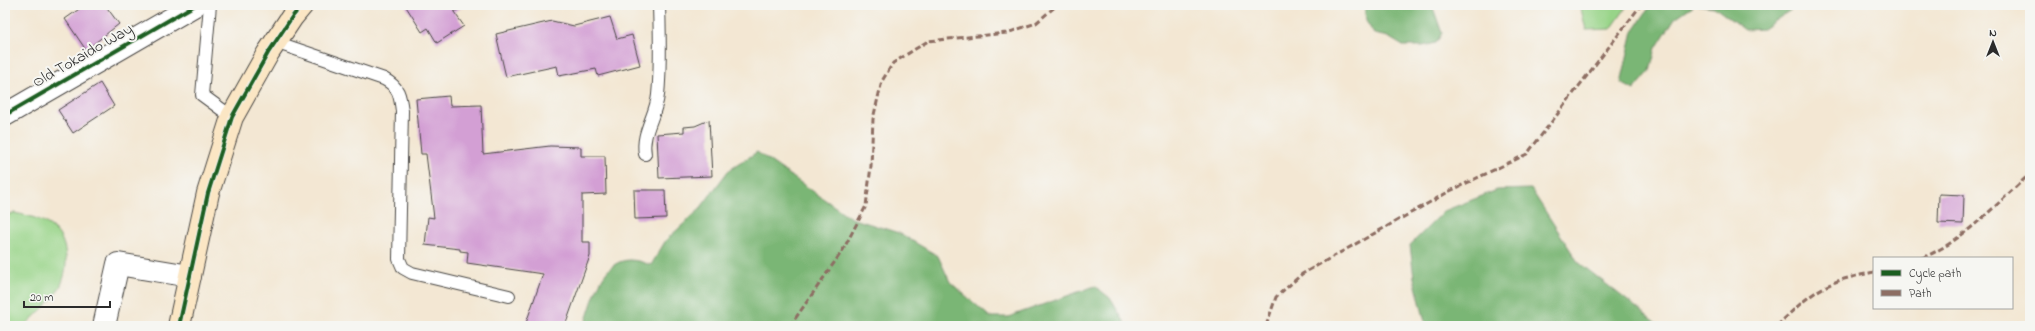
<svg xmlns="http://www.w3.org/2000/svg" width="2035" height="331" viewBox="0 0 2035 331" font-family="'Indie Flower',sans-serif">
<rect width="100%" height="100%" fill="#f6f6f2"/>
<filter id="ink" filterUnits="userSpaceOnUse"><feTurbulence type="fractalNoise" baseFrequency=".025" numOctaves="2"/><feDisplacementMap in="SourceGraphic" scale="8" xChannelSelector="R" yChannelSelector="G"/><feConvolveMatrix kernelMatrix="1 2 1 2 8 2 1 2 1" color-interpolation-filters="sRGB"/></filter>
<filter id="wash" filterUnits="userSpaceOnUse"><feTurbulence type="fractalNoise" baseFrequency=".012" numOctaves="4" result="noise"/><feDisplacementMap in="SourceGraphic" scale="16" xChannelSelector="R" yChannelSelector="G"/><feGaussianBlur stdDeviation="0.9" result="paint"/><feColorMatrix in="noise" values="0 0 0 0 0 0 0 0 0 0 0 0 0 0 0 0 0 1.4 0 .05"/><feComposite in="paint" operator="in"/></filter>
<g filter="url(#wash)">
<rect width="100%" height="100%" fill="#f3e7d3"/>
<g fill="#98d488" stroke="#62805a">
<path d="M1580,5H1628L1611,29L1586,30Z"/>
<path d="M14,213C43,218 66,227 66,261C66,270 64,279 60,287C51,302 37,314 24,326H5V215Z"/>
</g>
<g fill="#7ab674" stroke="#527050">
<path d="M1364,5H1432L1442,33L1436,43L1423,46H1403L1388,37L1374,34L1366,21Z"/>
<path d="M1651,5H1694L1675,18L1656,48L1650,71L1634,90L1621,83L1633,31Z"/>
<path d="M1698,5H1798L1763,29L1745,30L1714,7Z"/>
<path d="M757,152L851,218L899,233L938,256L950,282L990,317H1008L1095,286L1110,298L1127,326H584C593,303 600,260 630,260C637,260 645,263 651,265L666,240L699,210L728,171Z"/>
<path d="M1531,189L1578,262L1660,326H1426L1414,278L1410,245L1444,211L1497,190Z"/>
</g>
<g id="blocks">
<g fill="#d39fd4">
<path d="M85,5H105L119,24L86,50L65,19Z"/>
<path d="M405,5H466L454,12L464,26L437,43L428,28L422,32Z"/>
<path d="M610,17L617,39L632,35L640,65L598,76L596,69L559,76L557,66L506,77L496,34L552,21L574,26Z"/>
<path d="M100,83L114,106L73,133L58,110Z"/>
<path d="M449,96L450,106L481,105L483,154L550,146L581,147V156H605L606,194L582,195V242H590V256L565,326H525L543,274L467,263L468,252L460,251V249L425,245L428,217L434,218L426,154H421L416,99Z"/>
<path d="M709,120L712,176L659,178L657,134L684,132V127L695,126Z"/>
<path d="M634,190H665L666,218L635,219Z"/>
<path d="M1939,194L1964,195L1963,224L1938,223Z"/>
</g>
</g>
</g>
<g filter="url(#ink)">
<use href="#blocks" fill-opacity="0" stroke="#494744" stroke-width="1"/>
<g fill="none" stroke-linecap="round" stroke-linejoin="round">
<g stroke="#494744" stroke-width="14">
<g id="lane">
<path d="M210,5L202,95L232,117"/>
<path d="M275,42L384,79C399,87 400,95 402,111L399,259L403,268L412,273L509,296"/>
<path d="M645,154C641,133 656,116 658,95C661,65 660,35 659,5"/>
</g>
</g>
<g stroke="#494744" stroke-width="24">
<g id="street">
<path d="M5,115L195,5"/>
<path d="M104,326L118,264L190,276"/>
</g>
</g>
<g stroke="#494744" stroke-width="24">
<path id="secondary" d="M179,326L208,193L232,117L268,53L292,17L302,5"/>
</g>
<use href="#lane" stroke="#fff" stroke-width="12"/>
<use href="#street" stroke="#fff" stroke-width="22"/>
<use href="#secondary" stroke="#fbe6c4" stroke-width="22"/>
<g stroke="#8d6e63" stroke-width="3" stroke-dasharray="6 3" stroke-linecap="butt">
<path d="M1922,258C1964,241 1996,204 2030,174"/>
<path d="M790,326L843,250L866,206L871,166L873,119L882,81L893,63L928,41L1007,33L1036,23L1057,5"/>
<path d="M1266,326L1276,297L1302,274L1450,191L1527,154L1641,5"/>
<path d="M1777,326C1795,308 1813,290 1838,281C1849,277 1862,275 1874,272"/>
</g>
<g stroke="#f6f6f2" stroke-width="6">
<g id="cycleway">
<path d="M5,115L195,5"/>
<path d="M179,326L208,193L232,117L268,53L292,17L302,5"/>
</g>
</g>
<use href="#cycleway" stroke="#1b5e20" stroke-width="4"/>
</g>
</g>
<g text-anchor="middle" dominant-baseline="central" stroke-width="4" stroke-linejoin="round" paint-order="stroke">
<g font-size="16" fill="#2b2b2b" stroke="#f6f6f2">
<text transform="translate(83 56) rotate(-30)">Old Tokaido Way</text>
</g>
</g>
<rect width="2035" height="331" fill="none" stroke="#f6f6f2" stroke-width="20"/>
<rect x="1873" y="257" width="140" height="52" fill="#f6f6f2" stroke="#a5a5a2"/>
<rect x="1881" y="270" width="20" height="6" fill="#1b5e20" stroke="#a5a5a2"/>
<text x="1909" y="277" font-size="12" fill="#2b2b2b">Cycle path</text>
<rect x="1881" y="290" width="20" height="6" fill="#8d6e63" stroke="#a5a5a2"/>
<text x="1909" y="297" font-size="12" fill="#2b2b2b">Path</text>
<g transform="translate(1993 42)" stroke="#f6f6f2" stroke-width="3" paint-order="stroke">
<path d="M0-3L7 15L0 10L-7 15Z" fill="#2b2b2b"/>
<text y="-6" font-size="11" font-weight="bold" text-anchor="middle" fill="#2b2b2b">N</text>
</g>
<path d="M24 301v6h86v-6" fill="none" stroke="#2b2b2b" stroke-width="2"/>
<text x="30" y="301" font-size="12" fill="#2b2b2b" stroke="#f6f6f2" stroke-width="3" paint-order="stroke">20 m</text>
</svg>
